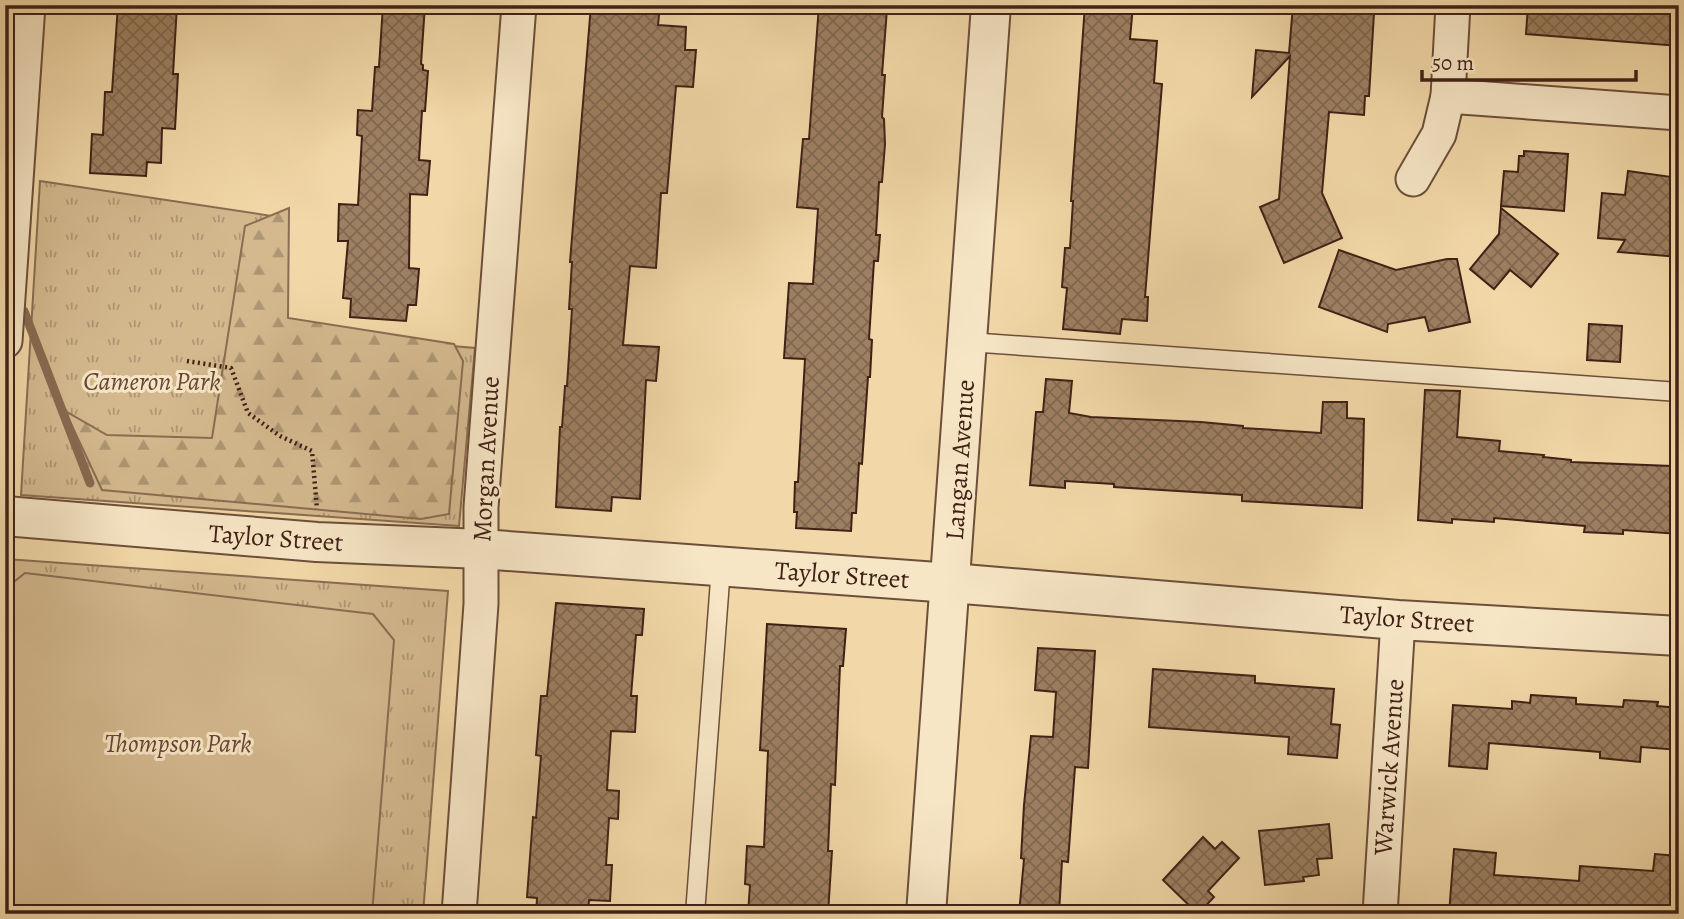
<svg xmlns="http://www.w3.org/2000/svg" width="1684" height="919" viewBox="0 0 1684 919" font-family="Alegreya,serif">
<defs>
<pattern id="grass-tufts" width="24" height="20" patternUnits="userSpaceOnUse" patternTransform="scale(1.75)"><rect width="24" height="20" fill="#d4b98f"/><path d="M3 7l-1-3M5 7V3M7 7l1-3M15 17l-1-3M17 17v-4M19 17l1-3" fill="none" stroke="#ad9674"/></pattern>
<pattern id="forest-firs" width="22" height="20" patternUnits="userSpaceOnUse" patternTransform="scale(1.75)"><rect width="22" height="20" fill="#d4b98f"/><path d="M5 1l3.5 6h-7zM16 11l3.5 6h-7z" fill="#ad9674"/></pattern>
<pattern id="building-cross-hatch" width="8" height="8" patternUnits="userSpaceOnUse" patternTransform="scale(1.75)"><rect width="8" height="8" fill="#9d8062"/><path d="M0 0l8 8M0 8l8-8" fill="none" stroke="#816850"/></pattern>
</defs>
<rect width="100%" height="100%" fill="#f2d8a8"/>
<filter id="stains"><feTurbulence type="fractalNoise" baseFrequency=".00286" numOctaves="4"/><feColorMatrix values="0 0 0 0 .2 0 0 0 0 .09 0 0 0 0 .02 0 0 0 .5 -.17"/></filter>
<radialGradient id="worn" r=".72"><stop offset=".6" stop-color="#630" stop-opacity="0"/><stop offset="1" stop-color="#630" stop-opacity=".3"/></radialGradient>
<g fill="url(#grass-tufts)" stroke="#8a6d52" stroke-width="2">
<path d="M40,181L272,216L264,330L475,348L459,526L21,495Z"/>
<path d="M6,559L448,591L423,914H5Z"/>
</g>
<path fill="url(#forest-firs)" stroke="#8a6d52" stroke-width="2" d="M289,208L288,318L454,344L463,361L449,514L421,519L102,490L65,411L107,435L212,438L245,226Z"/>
<path fill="#d4b98f" stroke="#8a6d52" stroke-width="2" d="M25,573L373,614L394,640L372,914H5V589Z"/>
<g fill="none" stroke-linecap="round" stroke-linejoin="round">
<path stroke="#866a50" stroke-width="9" d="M24,311L90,483"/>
</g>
<g fill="url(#building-cross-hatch)" stroke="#402116" stroke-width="2">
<path d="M118,5H177L173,74H178L175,129L162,128L161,163L147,162L146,176L90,173L92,134L103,135L105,92H112Z"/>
<path d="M383,5H425L421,64L423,65V70L428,71L425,111H422L419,160L430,161L427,195L410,194L409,268L419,269L416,305H408L406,321L350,317L351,299L343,298L348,241H338L339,204L358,205L362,136L357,135L358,110L372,111L375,67H379Z"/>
<path d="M591,5H660L658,25L686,27L685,50H696L693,87L676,86L667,193H661L656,268L630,266L623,345L659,347L656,381L646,380L640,499L612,497L611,511L556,507L560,427H562L565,386H567L572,309H569L572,262H570Z"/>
<path d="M819,5L887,9L882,75H885L882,117L884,119L885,144L882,182H879L876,235H880L878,261H874L869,339L872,340L870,377H868L862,464L859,463L856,513H852L851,531L796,528L797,512H794L795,482H798L805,359L784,358L789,283L813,284L818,209L797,207L803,139H809Z"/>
<path d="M1085,5H1133L1130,39L1157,41L1154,83L1162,84L1145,297H1148L1147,321L1122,319L1120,334L1063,329L1067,288L1062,287L1065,248H1070L1073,201H1071Z"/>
<path d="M1293,5H1357V12L1374,13L1369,96H1365L1364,115L1329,112L1322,193L1342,238L1284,263L1260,207L1279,199L1290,56L1252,97L1256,50L1289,53Z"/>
<path d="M1528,5H1679V46L1526,34Z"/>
<path d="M1524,151L1568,154L1564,211L1501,206L1504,171L1518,172L1519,156H1524Z"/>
<path d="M1628,171L1679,178V257L1618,252L1625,240L1598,238L1602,193L1625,195Z"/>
<path d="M1501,208L1558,254L1531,287L1510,270L1494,289L1470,269L1499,234Z"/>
<path d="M1339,250L1396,270L1447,259H1457L1470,322L1429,331L1425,317L1388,324L1387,332L1319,307Z"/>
<path d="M1589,324L1622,326L1620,362L1587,360Z"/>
<path d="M1046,379L1072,381L1069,413L1091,417L1201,422L1243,426V428L1321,433L1323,402H1347V418L1364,419L1362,508L1242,501V495L1114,487V484L1065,481V488L1030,485L1036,412H1043Z"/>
<path d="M1425,390L1460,391L1457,437L1500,441L1499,451L1544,455L1543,457L1571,460V462L1671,466L1670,475H1679V534L1623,530V534L1584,532L1585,526L1494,518V522L1452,519V523L1418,520Z"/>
<path d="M556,603L644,609L642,635H636L631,696H637L635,732L611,731L607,790L619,791L618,819L609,818L606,865H612L610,901L589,900L588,914H536L537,898L527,897L533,817L536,818L541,756L536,755L541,696H547Z"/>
<path d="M767,624L846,629L843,666H840L835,785L831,784L828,851H832L828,914H748L750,885L745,884L747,846L764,847L768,751L760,750Z"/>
<path d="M1038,648L1095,651L1088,768L1075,767L1068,862L1062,861L1059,914H1019L1024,859L1021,858L1024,805L1031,736L1053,737L1056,692L1035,690Z"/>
<path d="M1153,669L1255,676V683L1334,689L1331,724L1340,725L1337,758L1288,754L1289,737L1149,727Z"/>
<path d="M1531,695L1576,698V704L1623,707L1624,700L1658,702L1657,706L1679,708V750L1641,747L1640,762L1600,758V752L1489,743L1487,769L1449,766L1453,705L1512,709V701L1530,703Z"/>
<path d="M1329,824L1332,858L1317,859L1319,875L1303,877L1304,881L1265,885L1259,831Z"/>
<path d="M1203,837L1215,849L1222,842L1239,858L1208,891L1214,897L1198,914L1163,880Z"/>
<path d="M1454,849L1496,853L1494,875L1579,881L1580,866L1653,871L1655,854L1679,856V910L1632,906V912L1562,907L1561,914H1449Z"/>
</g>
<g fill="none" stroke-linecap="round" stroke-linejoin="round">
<g stroke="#6c4f3a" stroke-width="21">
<g id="service">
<path d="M968,342L1679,392"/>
<path d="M695,914L721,567"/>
</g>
</g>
<g stroke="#6c4f3a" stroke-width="37">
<g id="minor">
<path d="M1448,96L1679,113"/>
<path d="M1413,179L1439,134L1448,96L1453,5"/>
<path d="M5,341L28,5"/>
<path d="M459,914L481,604V507L519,5"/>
<path d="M1380,914L1398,620"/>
</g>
</g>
<g stroke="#6c4f3a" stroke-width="42">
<g id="tertiary">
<path d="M5,516L317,542L481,549L951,583L1398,620L1679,636"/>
<path d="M926,914L991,5"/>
</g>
</g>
<path stroke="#402116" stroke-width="4.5" stroke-dasharray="2 3.5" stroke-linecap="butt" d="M187,361L231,368L248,413L280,436L312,451L317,509"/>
<use href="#service" stroke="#f7e6c6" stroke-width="18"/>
<use href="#minor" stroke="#f7e6c6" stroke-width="33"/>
<use href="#tertiary" stroke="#f7e6c6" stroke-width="38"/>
</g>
<g text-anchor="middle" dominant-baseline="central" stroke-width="6" stroke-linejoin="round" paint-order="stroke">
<g font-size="26" font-style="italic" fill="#654734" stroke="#f7e6c6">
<text x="152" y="381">Cameron Park</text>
<text x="178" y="743">Thompson Park</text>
</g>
<g font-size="26" fill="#402116" stroke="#f7e6c6">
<text transform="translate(486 459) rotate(-87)">Morgan Avenue</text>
<text transform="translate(960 460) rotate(-86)">Langan Avenue</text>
<text transform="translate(276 538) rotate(4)">Taylor Street</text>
<text transform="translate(842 575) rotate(4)">Taylor Street</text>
<text transform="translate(1407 619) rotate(4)">Taylor Street</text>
<text transform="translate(1389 767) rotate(-86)">Warwick Avenue</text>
</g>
</g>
<rect width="1684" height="919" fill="none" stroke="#f2d8a8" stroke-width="28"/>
<rect x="7" y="7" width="1670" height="905" fill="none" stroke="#402116" stroke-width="3.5"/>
<rect x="14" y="14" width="1656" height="891" fill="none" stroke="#402116" stroke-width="2"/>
<path d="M1422 70v10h214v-10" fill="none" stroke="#402116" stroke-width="3.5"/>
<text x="1432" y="70" font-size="21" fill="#402116" stroke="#f7e6c6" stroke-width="5" paint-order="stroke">50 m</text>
<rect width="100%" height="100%" filter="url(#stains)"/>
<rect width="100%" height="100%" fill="url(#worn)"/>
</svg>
